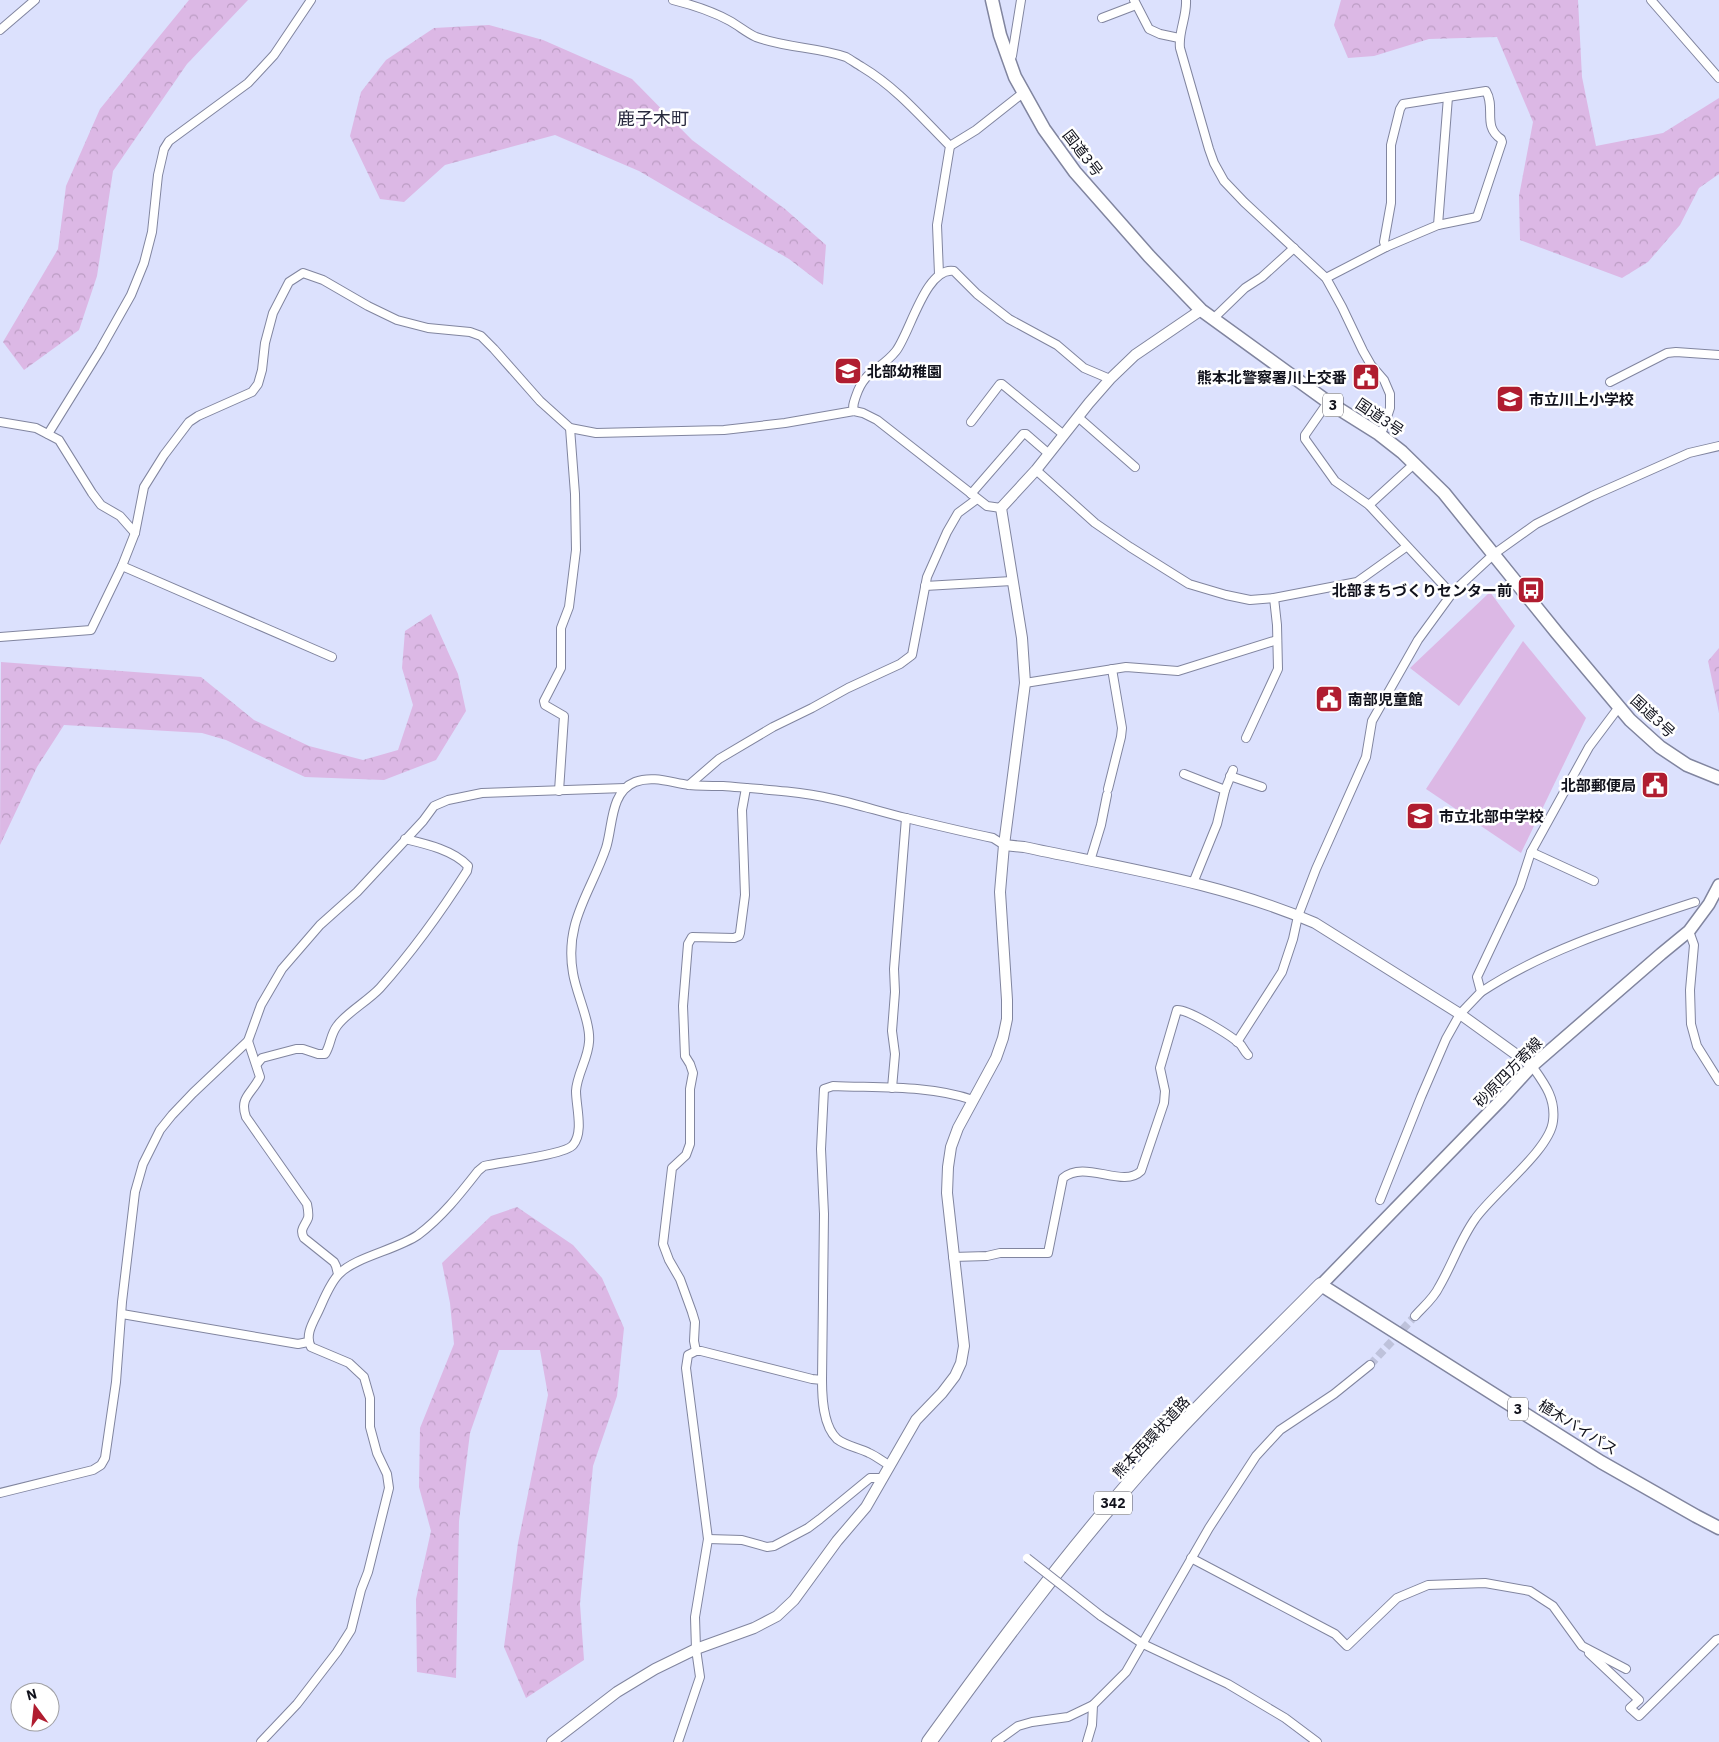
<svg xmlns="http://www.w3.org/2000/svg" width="1719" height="1742" viewBox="0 0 1719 1742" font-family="'IBM Plex Sans','Noto Sans JP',sans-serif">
<defs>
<pattern id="forest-crowns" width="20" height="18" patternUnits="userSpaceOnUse" patternTransform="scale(1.25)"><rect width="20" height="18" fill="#dcb8e5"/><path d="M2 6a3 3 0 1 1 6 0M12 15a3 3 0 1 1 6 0" fill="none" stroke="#bc9dc4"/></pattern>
</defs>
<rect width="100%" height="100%" fill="#dce1fd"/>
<g fill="url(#forest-crowns)">
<path d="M189,0H248L187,64L113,171L97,276L79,330L24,370L3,342L58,249L66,186L100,109Z"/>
<path d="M1341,0H1578L1582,77L1596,146L1663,133L1719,98V174L1699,188L1680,225L1648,262L1622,278L1520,240L1519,196L1533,122L1497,37L1429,39L1374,56L1348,58L1334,25Z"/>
<path d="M489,25L543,40L632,79L692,140L785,209L826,245L823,285L789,259L639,171L555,135L445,165L404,202L380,199L350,136L361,92L386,60L434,28Z"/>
<path d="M431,614L458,674L466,711L436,760L384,780L305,777L226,740L202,733L64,725L37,767L0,845L1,662L201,677L254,720L309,746L363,760L398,750L413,705L402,668L405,631Z"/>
<path d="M1719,648V713L1708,661Z"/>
<path d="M517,1207L573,1245L602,1278L624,1328L617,1396L593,1466L580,1604L584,1660L526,1698L504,1647L518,1543L548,1395L540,1350H499L470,1433L459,1521L456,1678L417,1672L416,1599L431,1531L419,1487L420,1428L454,1344L450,1303L442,1263L491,1216Z"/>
</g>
<g fill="#dcb8e5">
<path d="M1490,592L1515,626L1459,706L1410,668Z"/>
<path d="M1523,641L1586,718L1521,853L1426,789Z"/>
</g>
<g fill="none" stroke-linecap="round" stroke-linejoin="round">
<path stroke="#bec2db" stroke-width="8" stroke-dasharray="8 4" stroke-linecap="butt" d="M1370,1365L1415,1316"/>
<g stroke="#81859f" stroke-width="10">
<g id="minor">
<path d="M673,0C693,5 712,11 730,21C739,26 747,33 756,37C785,48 817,47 846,57C851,60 857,64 862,67C897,88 922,118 950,146L937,225L939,274"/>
<path d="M1134,0L1149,29L1160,34L1179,38"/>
<path d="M1186,0C1187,17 1178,32 1180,48L1209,149L1214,163L1224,181L1244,202L1326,278L1342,307L1363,351L1371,365L1384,380L1390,394V408L1383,429L1379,434"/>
<path d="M1651,0L1719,78"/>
<path d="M1102,18L1136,5"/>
<path d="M0,30L35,0"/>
<path d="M1008,58L1012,56L1021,0"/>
<path d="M1486,91C1496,108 1482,126 1501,139L1502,142L1477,217L1438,225L1386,247L1384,242L1391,203V145L1400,109L1403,104Z"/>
<path d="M950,146L976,130L1023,93"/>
<path d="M1438,225L1448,97"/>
<path d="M1326,278L1386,247"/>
<path d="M1213,319L1245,288L1262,277L1294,248"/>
<path d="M1610,382L1667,353L1676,352L1719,355"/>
<path d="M1328,402L1305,435V439L1335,481L1369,505L1446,588L1453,592"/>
<path d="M854,411C852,406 854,402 856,396C865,369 880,371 896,351C910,333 926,266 954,271L977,294L1009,319L1057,345L1084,368L1110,379"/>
<path d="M1078,417L1135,467"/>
<path d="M0,422L36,428L59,440L92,493L101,505L120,516L135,533"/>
<path d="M971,422L1000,384H1002L1064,435"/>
<path d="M48,434L100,350L131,295L144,263L152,232L158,175L164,149L169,141L248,83L274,55L311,0"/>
<path d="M1036,470L1095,523L1130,547L1189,584L1226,595L1250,600L1274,598L1357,582L1406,547"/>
<path d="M971,494L1023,434H1026L1049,454"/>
<path d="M1369,505L1414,464"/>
<path d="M122,566L332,657"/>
<path d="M925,586L1012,581"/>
<path d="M0,637L91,630L122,566L135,533L144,487L164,455L189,422L198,416L252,392L258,384L262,370L265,343L273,313L289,282L303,273L323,280L368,306L397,320L428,328L470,332L481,336L494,349L540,401L570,428L596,433L724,430L785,423L854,411L863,413L877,420L987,506L1001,508"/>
<path d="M1025,683L1126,667L1178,671L1277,640"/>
<path d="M1246,738L1278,669L1277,625L1274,598"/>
<path d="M1184,774L1225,790"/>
<path d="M1230,776L1262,787"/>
<path d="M689,785L719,759L773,727L812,708L848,688L900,664L912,655L927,577L947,532L958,513L977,499"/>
<path d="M1108,789L1121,737L1122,728L1112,669"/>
<path d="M559,791L564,716L545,705L544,701L561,668V628L569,607L576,550L575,494L570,428"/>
<path d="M1531,852L1594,881"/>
<path d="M1090,861L1101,825L1107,795"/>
<path d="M1193,883L1217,824L1225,790L1233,770"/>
<path d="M1689,931L1694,945L1690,990L1691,1024L1697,1046L1719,1081"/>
<path d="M1481,992C1546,949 1622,926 1695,902"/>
<path d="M248,1041L260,1077C252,1094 239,1097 246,1117L307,1204C308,1209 309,1214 308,1218C305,1226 299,1229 304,1238L334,1262L336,1266L338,1274"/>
<path d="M1237,1042L1282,972L1293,939L1298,916L1316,869L1366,757L1372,721L1418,640L1453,592L1494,554L1536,524L1592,496L1689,453L1719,446"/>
<path d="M257,1064L262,1058L296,1049H303L318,1054H325C331,1045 330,1035 337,1026C346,1013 368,1001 380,988C412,952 441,912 467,871L468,866C453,850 426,844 405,839"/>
<path d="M892,1088L895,1054L892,1031L895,992L894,969L906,818"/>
<path d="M1380,1200L1421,1097L1446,1039L1460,1014L1481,992L1477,977L1520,886L1531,852L1589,747L1619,707"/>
<path d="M953,1257L987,1256L1000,1253H1048L1063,1178C1085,1159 1123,1189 1141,1171L1164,1103L1165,1091L1160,1068L1177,1010C1188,1009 1232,1036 1241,1045C1243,1048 1245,1052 1248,1055"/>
<path d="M122,1314L298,1344L308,1342"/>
<path d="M1415,1316C1423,1307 1434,1298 1439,1287C1452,1265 1460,1240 1475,1219C1492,1194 1550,1150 1553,1121C1556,1098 1544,1083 1532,1066"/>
<path d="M696,1351L694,1341L695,1322L692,1312L680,1279L669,1260L663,1244L672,1168L686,1155L690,1144V1089L693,1073L690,1064L685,1056L683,1006L688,944L692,937L734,938L739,936L740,933L745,895L742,810L746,788"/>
<path d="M822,1380L824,1214L821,1149L824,1089L833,1086C879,1088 929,1085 973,1100"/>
<path d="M0,1493L93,1470L101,1465L105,1458L116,1382L122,1302L135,1192L143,1164L160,1130L172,1115L193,1093L248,1041L261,1005L282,969L320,925L357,892L423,821L434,806L448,800L482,793L625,788"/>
<path d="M708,1539L742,1540L767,1547L774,1546L808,1528L820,1519L870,1478H883"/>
<path d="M1191,1558L1335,1634L1347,1646L1397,1598L1428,1585L1485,1583L1530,1591L1553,1606L1582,1646L1626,1669"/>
<path d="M1101,1616L1143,1644L1228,1684L1285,1718L1317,1742"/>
<path d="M1589,1653L1639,1700L1630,1708L1639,1716L1716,1640L1719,1639"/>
<path d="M261,1742L297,1704L337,1652L351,1630L361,1590L368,1572L389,1488L387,1474L377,1453L370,1427V1398L364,1377L349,1363L311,1347C305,1336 312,1324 317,1314C323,1302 329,1284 339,1274C355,1257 396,1250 418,1235C442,1217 460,1194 478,1171L484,1166C501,1162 565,1155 573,1145C584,1132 576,1107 576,1091C577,1074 588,1059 589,1042C591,1023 576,993 573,973C564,922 591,892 606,848C613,826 610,792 635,782C653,775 672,783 689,785C701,786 712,786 723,786C759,789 797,791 833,799C857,804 881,812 906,818C935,825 964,832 993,838L1004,845"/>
<path d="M678,1742L700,1677L696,1649L695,1617L708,1539L686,1368L688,1355L696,1351H701L812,1379L822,1380C822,1398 823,1426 837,1439C846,1446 859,1448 869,1453C876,1456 882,1461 889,1465"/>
<path d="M996,1742L1018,1726L1032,1722L1068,1717L1093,1705"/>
<path d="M1087,1742L1092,1725L1093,1705L1126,1672L1209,1528L1256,1456L1280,1430L1334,1394L1370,1365"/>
</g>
</g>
<g stroke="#81859f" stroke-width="12">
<g id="tertiary">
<path d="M1004,845L1024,847C1122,868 1223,883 1315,923L1460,1014L1532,1066"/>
<path d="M552,1742L617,1692L655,1669L696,1649L754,1628L777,1616L794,1600L837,1541L866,1507L916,1420L942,1393L955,1376L961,1363L964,1346L947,1193L948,1167L951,1147L958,1128L996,1058L1003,1038L1007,1019V1000L1000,892L1004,845L1025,683L1022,638L1001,508L1036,470L1089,403L1110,379L1135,355L1201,310"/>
</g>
</g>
<g stroke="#81859f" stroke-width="14">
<path id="secondary" d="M1321,1285L1501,1100L1532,1066L1661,954L1689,931L1709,904L1719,885"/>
</g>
<g stroke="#81859f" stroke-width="15">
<g id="trunk">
<path d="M992,0L1000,35L1015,77L1044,129L1075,172L1149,256L1201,310L1328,402L1379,434L1402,452L1444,493L1557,633L1630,720L1660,747L1687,765L1719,778"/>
<path d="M1321,1285L1601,1462L1696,1516L1719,1528"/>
</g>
</g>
<g stroke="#81859f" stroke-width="16">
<path id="motorway" d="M929,1742C995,1651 1062,1560 1136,1476C1194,1409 1259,1348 1321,1285"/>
</g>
<use href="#minor" stroke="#fff" stroke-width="8"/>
<use href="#tertiary" stroke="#fff" stroke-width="10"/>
<use href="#secondary" stroke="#fff" stroke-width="11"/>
<use href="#trunk" stroke="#fff" stroke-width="12"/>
<use href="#motorway" stroke="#fff" stroke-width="14"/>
<g stroke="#81859f" stroke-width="10" stroke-linecap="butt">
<path id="minor-bridge" d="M1027,1558L1101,1616"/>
</g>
<use href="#minor-bridge" stroke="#fff" stroke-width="8"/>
</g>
<defs>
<g id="school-square" transform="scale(1.4375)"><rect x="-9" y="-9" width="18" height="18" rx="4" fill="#b01d30" stroke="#fff"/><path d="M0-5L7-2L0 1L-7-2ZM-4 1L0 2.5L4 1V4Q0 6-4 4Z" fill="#fff"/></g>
<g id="civic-square" transform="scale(1.4375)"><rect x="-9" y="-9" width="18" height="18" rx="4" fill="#b01d30" stroke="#fff"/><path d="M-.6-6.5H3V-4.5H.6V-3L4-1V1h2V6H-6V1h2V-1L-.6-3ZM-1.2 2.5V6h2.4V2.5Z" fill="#fff"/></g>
<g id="bus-square" transform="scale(1.4375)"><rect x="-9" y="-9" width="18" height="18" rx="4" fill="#b01d30" stroke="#fff"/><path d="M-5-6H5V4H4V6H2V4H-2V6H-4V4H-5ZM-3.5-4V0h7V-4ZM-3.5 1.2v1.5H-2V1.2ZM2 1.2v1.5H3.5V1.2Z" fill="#fff"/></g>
</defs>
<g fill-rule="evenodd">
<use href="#school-square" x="848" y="371"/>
<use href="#civic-square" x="1366" y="377"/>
<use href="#school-square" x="1510" y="399"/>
<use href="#bus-square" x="1531" y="590"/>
<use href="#civic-square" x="1329" y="699"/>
<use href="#civic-square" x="1655" y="785"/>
<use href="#school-square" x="1420" y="816"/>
</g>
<g text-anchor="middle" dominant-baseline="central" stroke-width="5" stroke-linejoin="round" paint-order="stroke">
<g fill="#fff" stroke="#585960" stroke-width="1">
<rect x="1323" y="393.5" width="20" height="23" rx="4"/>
<rect x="1508" y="1397.5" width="20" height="23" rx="4"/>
<rect x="1094" y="1491.5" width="38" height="23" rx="4"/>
</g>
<g font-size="14" font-weight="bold" fill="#11121c">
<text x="1333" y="405">3</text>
<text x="1518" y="1409">3</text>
<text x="1113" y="1503">342</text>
</g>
<g font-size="15" fill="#11121c" stroke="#fff">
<text transform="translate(1083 153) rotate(52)">国道3号</text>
<text transform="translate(1380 417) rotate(34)">国道3号</text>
<text transform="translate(1653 716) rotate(43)">国道3号</text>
<text transform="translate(1508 1072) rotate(-46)">砂原四方寄線</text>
<text transform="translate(1578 1427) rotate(32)">植木バイパス</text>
<text transform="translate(1151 1437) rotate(-47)">熊本西環状道路</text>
</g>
<g font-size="15" font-weight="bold" fill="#11121c" stroke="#fff" text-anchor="start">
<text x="867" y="371">北部幼稚園</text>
<text x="1347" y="377" text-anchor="end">熊本北警察署川上交番</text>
<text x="1529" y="399">市立川上小学校</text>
<text x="1512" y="590" text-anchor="end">北部まちづくりセンター前</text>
<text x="1348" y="699">南部児童館</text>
<text x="1636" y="785" text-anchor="end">北部郵便局</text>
<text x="1439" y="816">市立北部中学校</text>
</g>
<g font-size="18" fill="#27293e" stroke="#fff">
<text x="653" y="118">鹿子木町</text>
</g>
</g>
<g transform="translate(35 1707) rotate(345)"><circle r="24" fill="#ffffff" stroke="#a0a0a4"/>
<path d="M0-4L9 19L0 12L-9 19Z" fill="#b01d30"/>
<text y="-8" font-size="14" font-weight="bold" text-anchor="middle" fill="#11121c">N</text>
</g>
</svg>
